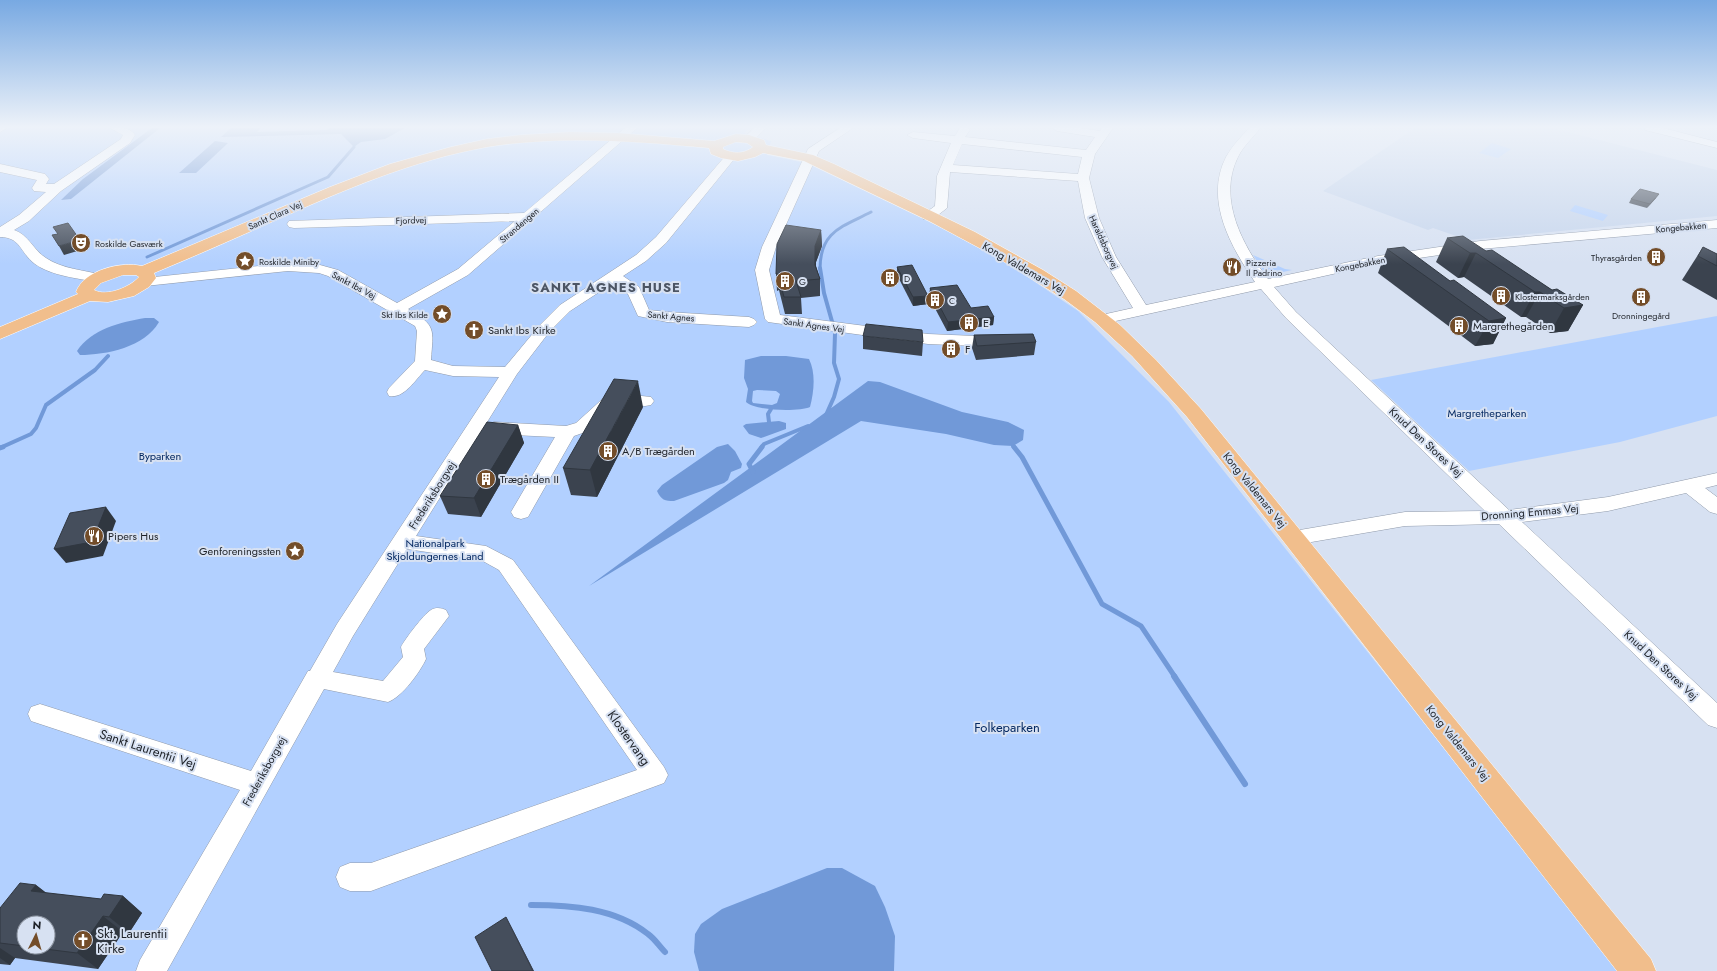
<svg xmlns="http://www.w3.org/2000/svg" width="1717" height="971" viewBox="0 0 1717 971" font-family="Jost,sans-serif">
<rect width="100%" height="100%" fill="#d7e1f2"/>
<path fill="#c7d6ed" d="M1415,128H1552L1717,170V216L1468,240L1433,228L1428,230L1323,191Z"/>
<g fill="#b2d0ff" fill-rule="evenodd">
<path d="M0,128H749L744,133L771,141L767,155L806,163L986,249L1078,311L1169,402L1621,971H0ZM24,923H48V947H24Z"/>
<path d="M1492,143L1511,149L1498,158L1479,153Z"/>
<path d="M1575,205L1608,215L1603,221L1570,211Z"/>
<path d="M1253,255L1285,269L1292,270L1274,274L1264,272Z"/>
<path d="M1717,316V416L1620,442L1469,471L1371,380Z"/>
</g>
<g fill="#7199d8" fill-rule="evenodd">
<path d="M152,128H160L71,199L61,200L83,179Z"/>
<path d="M231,128H261L257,132L327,130L329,128H405L385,139L361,142L354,147L341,134L221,137Z"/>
<path d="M215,141L228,143L196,173H179Z"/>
<path d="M145,318H154L159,322C145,347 106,355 80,355L77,351C91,329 121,322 145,318Z"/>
<path d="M761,356H786L809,359C816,373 814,392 810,407C799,412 755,411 746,402L748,389L744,378L745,360ZM757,390L776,391L780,394L777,403L772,405L753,403L752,401L753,391Z"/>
<path d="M868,381L880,382L962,412L1008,422L1024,430L1023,440L1013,446L994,445L946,434L861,421L589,586Z"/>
<path d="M779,421L786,423V429L761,438L749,434L743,426L746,424Z"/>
<path d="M728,444L735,451L742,464L741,468L731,472L728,480L724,483L674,501C665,501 661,500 657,491L662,485L717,447Z"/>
<path d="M827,868H842L875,886L885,907L895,936L894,971H699L694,952L695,934L701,924L722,909Z"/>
</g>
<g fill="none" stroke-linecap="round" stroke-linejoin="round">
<g stroke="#7199d8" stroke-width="3">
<path d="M147,257L328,177L354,147"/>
<path d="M820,269C820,231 842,227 871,212"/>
</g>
<g stroke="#7199d8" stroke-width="4">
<path d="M820,268L824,293L833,325"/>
<path d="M826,415L834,397L839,379L834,363L835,334"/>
<path d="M769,422L768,414L771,409"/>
<path d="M1013,446L1015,448"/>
<path d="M0,448L31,434L36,428L46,405L95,370L108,356"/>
<path d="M761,448L764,444L808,426"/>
</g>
<g stroke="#7199d8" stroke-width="5">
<path d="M1014,447L1022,457L1102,604L1141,626L1175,677"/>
<path d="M0,448L3,447"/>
<path d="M753,472L749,464L762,447"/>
</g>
<g stroke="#7199d8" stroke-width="6">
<path d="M1174,676L1245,784"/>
<path d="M531,905C571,905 615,908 648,934C655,939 659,946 665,952"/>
</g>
<g stroke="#909aaa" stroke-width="1">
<g id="minor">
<path d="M0,128H7L0,132Z"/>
<path d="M110,128C119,128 129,126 135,135L130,143L61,191L29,221L14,230C29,235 33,250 46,258C62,269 84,270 102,275L104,278L102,281L97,282C77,278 52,276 35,264C20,253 21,237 0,237V227L19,215L46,192L34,191L32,188L37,180L0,172V164L45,174L49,179L46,184H54L121,139L123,135Z"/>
<path d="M625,128H637L468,275L408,309C437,326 433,329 431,360L453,366L505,367L540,325L560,305L636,255L656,237L727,154H735L737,156L735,158L666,243L646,261L623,276L639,287L649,310L667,312L749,317L754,319L757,322L754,325L749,327L667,322L638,316L628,294L613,283L570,311L550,331L517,374L416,536L486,546L513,560L664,767L668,775L664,783L371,891H350L340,887L336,877L340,867L350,863H371L637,770L499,570L481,560L407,549L353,636L333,672L383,681L403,657L401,647C405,639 424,614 431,610C436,607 441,608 446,610L449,616L424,649L426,659C420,672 402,697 388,702L324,689L167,971H136L140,960L240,790L31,721L28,714L31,707L40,704L251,771L308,671H310L337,624L499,377L453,376L425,370C415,380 404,399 389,396L387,392L389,388L415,361L417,331L415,326L328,276L319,273L288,271L145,286L140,285L138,282L140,279L145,278L288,263L320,265L338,270L397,303L458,269L515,221L294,228L289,227L287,224L289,221L524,213Z"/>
<path d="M754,128H766L753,141H745L743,139Z"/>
<path d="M840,128H853L819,151L776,247L769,270L780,315L928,334L999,337L1005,339L1007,342L1005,345L999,347L928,344L768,322L765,319L755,270L762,247L808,149Z"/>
<path d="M960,128H968L970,130L965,137L1086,150L1095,137L1057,131L1052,128H1080L1100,131L1102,128H1113L1095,154L1089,178L1099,218L1116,257L1146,305L1255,282C1231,247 1204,200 1226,157C1232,146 1241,137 1249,128H1260C1253,138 1243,146 1238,157C1217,199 1243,246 1268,279L1378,256L1480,241L1717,220V228L1480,249L1378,264L1274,287L1296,312L1509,510L1608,497L1717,473V485L1705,488L1717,497V514L1710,512L1686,493L1608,511L1522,522L1717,703V728L1708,725L1499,524L1405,526L1294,545L1287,543L1284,538L1287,533L1294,531L1405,512L1485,511L1286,318L1261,289L1102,324L1097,322L1094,319L1097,316L1133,308L1102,257L1085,218L1078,181L950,172L947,208L933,219H923L921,216L935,206L937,176L951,143L913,138L907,135L913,132L955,136ZM962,144L1082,157L1078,174L953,165Z"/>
<path d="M1644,128H1663L1717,142V148L1645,130Z"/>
<path d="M614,393L651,397L654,401L651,405L645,406L618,404L588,431L574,436L528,517L521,519L514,517L511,512L555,437L494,434L488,432L485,428L488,424L494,422L566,426L576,423L608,394Z"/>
</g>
</g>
<g stroke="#fff" stroke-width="1">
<path id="major" d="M570,132L618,133L714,141L736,134L749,135L764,140L766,145L813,155L834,164L975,232L1043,270L1076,291L1120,325L1156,360L1201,409L1651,959L1656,971H1617L1187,417L1132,356L1095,322L1064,299L998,258L929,221L804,161L763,153L755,157L738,161L721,158L711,154L709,148C635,141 561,135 487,147C413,160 344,190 276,220C236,238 195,256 154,273L156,278L149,287L134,296L108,302L90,301L0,339V327L78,294L76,292C84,270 121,261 142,266L330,187L390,164L451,147L487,139L521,135ZM736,142L747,143L753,147C744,154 733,154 723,149V147ZM123,275H136L139,277C130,287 107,297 94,290L101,283Z"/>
</g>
<use href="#minor" fill="#fff" fill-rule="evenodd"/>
<use href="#major" fill="#f1be8c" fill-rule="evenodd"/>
</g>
<g fill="#3b434f" fill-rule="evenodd">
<path d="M1656,198L1647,208L1629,203L1631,199Z"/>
<path d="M821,230L822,246L816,262V266L820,279V296L801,298L802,314H785L779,290L777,291L776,274Z"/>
<path d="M1447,238L1486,251L1552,290L1583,305L1568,331L1550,333L1526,317H1521L1464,277L1458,278L1436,262Z"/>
<path d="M1703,247L1717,254V300L1682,280Z"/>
<path d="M1387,249L1450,281L1506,318L1493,344L1475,346L1378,273Z"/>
<path d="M897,267L928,296V304L913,306L897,275Z"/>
<path d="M930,288L971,308L994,317L993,325L947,331L929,297Z"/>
<path d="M974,335L1036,342L1034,355L976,360L972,348Z"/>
<path d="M863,336L923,342L922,356L863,349Z"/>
<path d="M643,407L597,497L571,495L563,468Z"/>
<path d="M518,425L524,443L481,517L448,514L440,496Z"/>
<path d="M36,885L46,893L101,899L123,896L142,913L129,933L123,932L98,969L15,958L10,965L0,964V908ZM24,923L48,947H24Z"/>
</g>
<g fill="#303740">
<path d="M1659,194L1656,198L1647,208L1650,204Z"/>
<path d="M821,230L822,246L816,262V281L815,246Z"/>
<path d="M80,240L84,249L64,255L59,246Z"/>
<path d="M1470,253H1476L1464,277L1458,278Z"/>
<path d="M1535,292H1540L1526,317H1521Z"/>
<path d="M928,296V304L913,306V297Z"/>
<path d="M1583,305L1568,331L1550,333L1564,308Z"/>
<path d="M994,317L993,325L947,331L948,322Z"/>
<path d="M1506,318L1493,344L1475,346L1489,321Z"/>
<path d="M638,381L643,407L597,497L590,470Z"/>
<path d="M518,425L524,443L481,517L474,498Z"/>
<path d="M106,507L116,521L103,556L66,563L54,549Z"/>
<path d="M36,885L57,901L31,891Z"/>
<path d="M123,896L142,913L129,933L109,917Z"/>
<path d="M103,916L123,932L98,969L77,953Z"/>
<path d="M506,917L513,930L534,971H533Z"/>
<path d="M0,948L15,958L10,965L0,958Z"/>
</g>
<g fill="#454e5c" stroke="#303740">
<path d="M1640,189L1659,194L1650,204L1631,199Z"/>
<path d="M68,223L80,240L59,246L52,235L58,234L53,227Z"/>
<path d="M786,225L821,230L815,246V265L820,279L796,281L801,297H784L778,274H776L777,244Z"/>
<path d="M1463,236L1486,251L1492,250L1552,290L1557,289L1583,305L1564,308L1540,292H1535L1476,253H1470L1447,238Z"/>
<path d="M1404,247L1450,281L1454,280L1506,318L1489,321L1387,249Z"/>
<path d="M1703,247L1717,254V266L1698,256Z"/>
<path d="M912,265L928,296L913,297L897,267Z"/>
<path d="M957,285L971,308L988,306L994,317L948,322L930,288Z"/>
<path d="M866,324L922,330L923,342L863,336Z"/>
<path d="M1033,334L1036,342L977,346L974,335Z"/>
<path d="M614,379L638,381L590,470L563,468Z"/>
<path d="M487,422L518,425L474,498L440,496Z"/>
<path d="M106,507L92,542L54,549L70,513Z"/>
<path d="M20,883L36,885L31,891L101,899L104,894L123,896L109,917L103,916L77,953L29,947H48V923H24V946L0,943V908Z"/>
<path d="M506,917L533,971H492L475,937Z"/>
</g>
<linearGradient id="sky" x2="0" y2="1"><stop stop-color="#78a9e2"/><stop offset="0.48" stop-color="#edf2f9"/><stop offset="1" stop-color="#edf2f9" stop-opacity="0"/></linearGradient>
<rect width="1717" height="264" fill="url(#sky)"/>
<defs>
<g id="theatre-disc" transform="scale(1)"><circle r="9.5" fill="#734d29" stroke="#d7e1f2"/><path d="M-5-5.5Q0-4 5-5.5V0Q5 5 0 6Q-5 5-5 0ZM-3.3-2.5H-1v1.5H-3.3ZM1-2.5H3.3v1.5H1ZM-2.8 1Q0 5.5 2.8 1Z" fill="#fff"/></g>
<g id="building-disc" transform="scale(1)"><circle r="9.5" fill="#734d29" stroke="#d7e1f2"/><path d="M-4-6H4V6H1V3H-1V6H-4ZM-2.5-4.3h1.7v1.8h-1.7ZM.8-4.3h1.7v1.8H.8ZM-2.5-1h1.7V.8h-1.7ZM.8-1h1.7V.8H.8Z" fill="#fff"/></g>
<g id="sight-disc" transform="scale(1)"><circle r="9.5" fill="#734d29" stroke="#d7e1f2"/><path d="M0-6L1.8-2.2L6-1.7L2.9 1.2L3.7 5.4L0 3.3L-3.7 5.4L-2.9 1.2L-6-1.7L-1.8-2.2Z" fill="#fff"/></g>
<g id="restaurant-disc" transform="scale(1)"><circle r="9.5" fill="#734d29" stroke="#d7e1f2"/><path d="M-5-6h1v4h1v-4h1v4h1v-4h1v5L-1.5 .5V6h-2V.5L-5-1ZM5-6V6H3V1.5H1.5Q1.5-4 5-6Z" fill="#fff"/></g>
<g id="church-disc" transform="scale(1)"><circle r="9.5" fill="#734d29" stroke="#d7e1f2"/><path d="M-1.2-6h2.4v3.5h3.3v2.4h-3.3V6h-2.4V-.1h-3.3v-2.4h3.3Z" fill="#fff"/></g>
</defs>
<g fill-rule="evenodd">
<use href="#theatre-disc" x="81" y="243"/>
<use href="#building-disc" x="1656" y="257"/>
<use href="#sight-disc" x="245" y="261"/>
<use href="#restaurant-disc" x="1232" y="267"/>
<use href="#building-disc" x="890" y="278"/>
<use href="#building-disc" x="785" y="281"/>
<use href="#building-disc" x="1501" y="296"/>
<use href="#building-disc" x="1641" y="297"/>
<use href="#building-disc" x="935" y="300"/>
<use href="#sight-disc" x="442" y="314"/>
<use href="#building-disc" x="969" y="323"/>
<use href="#building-disc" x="1459" y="326"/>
<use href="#church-disc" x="474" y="330"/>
<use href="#building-disc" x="951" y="349"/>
<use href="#building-disc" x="608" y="451"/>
<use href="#building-disc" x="486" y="479"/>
<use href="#restaurant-disc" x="94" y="536"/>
<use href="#sight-disc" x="295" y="551"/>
<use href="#church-disc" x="83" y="940"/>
</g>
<g text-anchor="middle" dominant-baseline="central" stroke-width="4" stroke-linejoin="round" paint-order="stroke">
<g font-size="9" fill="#1e2228" stroke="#d7e1f2">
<text transform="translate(275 215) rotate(-24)">Sankt Clara Vej</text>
<text transform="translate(411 220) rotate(-2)">Fjordvej</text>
<text transform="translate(519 225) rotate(-41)">Strandengen</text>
<text transform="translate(1681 227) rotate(-5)">Kongebakken</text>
<text transform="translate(1104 242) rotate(65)">Haraldsborgvej</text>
<text transform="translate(1360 264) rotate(-11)">Kongebakken</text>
<text transform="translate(354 285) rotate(28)">Sankt Ibs Vej</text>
<text transform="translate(671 316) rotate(5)">Sankt Agnes</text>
<text transform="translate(814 325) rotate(8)">Sankt Agnes Vej</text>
</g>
<g font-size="9" fill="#1e2228" stroke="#d7e1f2" text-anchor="start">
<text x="95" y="243">Roskilde Gasværk</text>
<text x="1642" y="257" text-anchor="end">Thyrasgården</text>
<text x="259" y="261">Roskilde Miniby</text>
<text x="1246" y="262">Pizzeria<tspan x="1246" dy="10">Il Padrino</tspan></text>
<text x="904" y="278">D</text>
<text x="799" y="281">G</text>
<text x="1515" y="296">Klostermarksgården</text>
<text x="949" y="300">C</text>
<text x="428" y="314" text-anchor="end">Skt Ibs Kilde</text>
<text x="1641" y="315" text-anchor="middle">Dronningegård</text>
</g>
<g font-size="11" fill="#1e2228" stroke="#d7e1f2">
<text transform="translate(1024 268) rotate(30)">Kong Valdemars Vej</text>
<text transform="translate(1426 442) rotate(43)">Knud Den Stores Vej</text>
<text transform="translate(1255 490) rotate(51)">Kong Valdemars Vej</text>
<text transform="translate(432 495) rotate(-58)">Frederiksborgvej</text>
<text transform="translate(1530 512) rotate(-5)">Dronning Emmas Vej</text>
<text transform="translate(1661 665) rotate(43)">Knud Den Stores Vej</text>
<text transform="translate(1458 743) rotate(51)">Kong Valdemars Vej</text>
<text transform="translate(264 771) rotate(-61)">Frederiksborgvej</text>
</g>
<g font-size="11" fill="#1e2228" stroke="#d7e1f2" text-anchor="start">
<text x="983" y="323">E</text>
<text x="1473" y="326">Margrethegården</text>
<text x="488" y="330">Sankt Ibs Kirke</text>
<text x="965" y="349">F</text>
<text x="622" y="451">A/B Trægården</text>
<text x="500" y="479">Trægården II</text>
<text x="108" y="536">Pipers Hus</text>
<text x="281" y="551" text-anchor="end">Genforeningssten</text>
</g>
<g font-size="11" fill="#052962" stroke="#d7e1f2">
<text x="1487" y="413">Margretheparken</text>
<text x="160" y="456">Byparken</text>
<text x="435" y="543">Nationalpark<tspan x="435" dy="13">Skjoldungernes Land</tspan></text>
</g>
<g font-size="13" font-weight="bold" letter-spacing="1" fill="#4c5564" stroke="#d7e1f2">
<text x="606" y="287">SANKT AGNES HUSE</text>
</g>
<g font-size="13" fill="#052962" stroke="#d7e1f2">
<text x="1007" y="727">Folkeparken</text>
</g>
<g font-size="13" fill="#1e2228" stroke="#d7e1f2">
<text transform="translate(629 738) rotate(55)">Klostervang</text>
<text transform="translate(148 749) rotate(18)">Sankt Laurentii Vej</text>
</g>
<g font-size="13" fill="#1e2228" stroke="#d7e1f2" text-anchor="start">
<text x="97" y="933">Skt. Laurentii<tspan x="97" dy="15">Kirke</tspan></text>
</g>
</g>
<g transform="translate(36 935) rotate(5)"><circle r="19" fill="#d7e1f2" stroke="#8d95a1"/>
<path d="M0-3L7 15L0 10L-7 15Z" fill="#734d29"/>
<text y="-6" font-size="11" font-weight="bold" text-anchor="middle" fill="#1e2228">N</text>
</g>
</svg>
